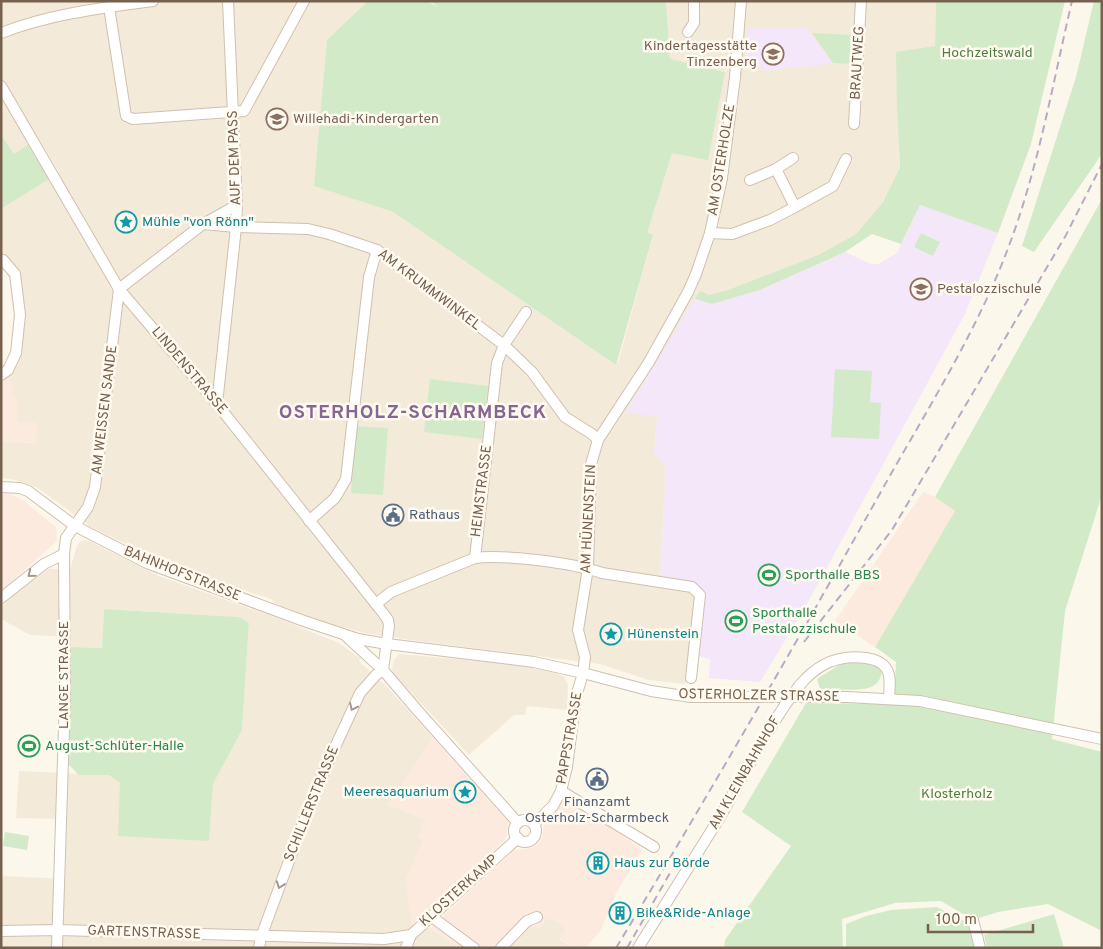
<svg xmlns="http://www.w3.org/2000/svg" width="1103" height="949" viewBox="0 0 1103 949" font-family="Overpass,sans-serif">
<rect width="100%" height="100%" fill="#fcf7eb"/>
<g fill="#f4ead9">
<path d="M1,1H369L314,186L393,212L616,365L619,359L653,235L646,234L672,152L725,72L670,60L666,1H936L935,46L897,109L900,167L883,202L856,234L818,255L728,290L709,295L700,292L626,412L657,415L654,451L666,468L660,575L691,582L698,588L691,678L685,684L649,680L600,664L418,641L365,633L331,624L276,604L271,599L224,584L221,585L165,565L130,548L128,545L91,527L38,488L16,480L1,478V441L35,443L37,423L17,422V396H12V384L2,368L11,352L15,322L14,302L10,277L5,271L1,270V209L59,172L39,139L14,154L1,135Z"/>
<path d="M87,540L159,576L282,620L339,643L361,659L359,661L390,690L433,738L388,805L425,819L418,837L424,839L406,879L412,925L430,928L460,948H1V876L65,879L67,819L16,818L19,771L109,775L209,841L213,784L242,730L249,624L238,617L104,609L102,648L71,647V637L30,635L1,619V607L21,589L49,569H70L77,546L81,541Z"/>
<path d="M399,654L512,664L556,673L564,677L568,685L567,710L527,706L525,715H514L469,755L393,673L392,668L394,660Z"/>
<path d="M548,917L560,923L566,928L559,938L573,948H510L530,926Z"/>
</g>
<g fill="#fceadf">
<path d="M9,377L12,384V396H17V422L37,423L36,443L1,441V382Z"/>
<path d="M923,492L935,497L956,510L875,647L835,621Z"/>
<path d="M1,494H9L23,500L56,527L57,541L1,591Z"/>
<path d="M433,738L509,822L506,837L501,844L412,925L406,879L424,839L418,837L425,819L387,805Z"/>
<path d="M571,797L642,850L615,895L601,930L586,948H573L559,937L566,928L560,923L548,917L541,928L529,926L510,948H460L430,928L515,850L532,848L538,844L542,838L544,825L564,801Z"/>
</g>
<g fill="#f4e7f9">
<path d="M748,28H807L833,63L764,71V67L746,65Z"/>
<path d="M920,205L998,233L965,314L807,604L760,682L709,678L710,659L697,656L703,589L698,588L691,582L660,576L666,468L654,452L657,416L625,413L695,299L712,304L760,290L845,252L871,264H878L897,253Z"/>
</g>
<g fill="#d3eac9">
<path d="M368,1H427L438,7L430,1H666L670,59L725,72L708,160L672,153L647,233L653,235L616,365L393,212L314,186L327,40Z"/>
<path d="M936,1H1065L1031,144L998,233L920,205L901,244L872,234L845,252L760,290L712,304L695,299L700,291L709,295L728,290L818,255L856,234L883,202L900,167L897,109L896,52L935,46Z"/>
<path d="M1094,1H1102V154L1034,252L1022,246L1076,77Z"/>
<path d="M812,33L856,35L855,64L833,63Z"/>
<path d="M1,135L14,154L28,145L49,179L1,209Z"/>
<path d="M1102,199V495L1065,611L1052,739L1102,752V931L1048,904L998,912L973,920L941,901L895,903L842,919L843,948H724L725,940L791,846L742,812L806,703L894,704L896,662L875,647L955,511L935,497Z"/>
<path d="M921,233L940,242L933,256L914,247Z"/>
<path d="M835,369L872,371L870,402L881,403L879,439L831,437Z"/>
<path d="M430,379L488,386L482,439L424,432Z"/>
<path d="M356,426L388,428L383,495L351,493Z"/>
<path d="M104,609L238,617L249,623L242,730L213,784L209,841L118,836L120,783L109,775H79L69,765L71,647L102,648Z"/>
<path d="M857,661L874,665L882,669C882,675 879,683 873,686C865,692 831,689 820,689L817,679L839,665Z"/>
<path d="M5,832L29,836L27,850L3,846Z"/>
<path d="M937,907L968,923L974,948H846V924L866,916L891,910Z"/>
<path d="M1054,914L1064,948H987L984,935Z"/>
</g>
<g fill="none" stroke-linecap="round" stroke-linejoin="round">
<g stroke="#cfc0b0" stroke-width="12">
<g id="minor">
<path d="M109,7L126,116L133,119L244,111L304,1"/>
<path d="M688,32L694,23V1"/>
<path d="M1,33C50,14 101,8 153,1"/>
<path d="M1,86L119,289L217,404L383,613L388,620L389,626L383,670"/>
<path d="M854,124L861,1"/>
<path d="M776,169L795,207"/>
<path d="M750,180L776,169L793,158"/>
<path d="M203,224L236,227L308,229L329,234L377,250L504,345L532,372L565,417L592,434L598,440"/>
<path d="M710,233L732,234L770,220L795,207L833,186L846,159"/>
<path d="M119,289L203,224L237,205"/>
<path d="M1,375L8,370L16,353L20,315L15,274L3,260"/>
<path d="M217,404L236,227L237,205L228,1"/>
<path d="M1,487L20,488L28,491L75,526L147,563L304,621L358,639L387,644L534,662L583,673L651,691L691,697H847L920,701L1102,739"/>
<path d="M309,521L335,498L346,479L369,277L377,250"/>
<path d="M475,558L497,363L504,345L526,312"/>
<path d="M1,598L44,564L64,554"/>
<path d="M376,604L391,592L475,558C504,554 574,563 602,573L692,587L700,595L691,678"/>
<path d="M347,637L383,670L418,711L518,823"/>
<path d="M799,686C817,664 838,654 866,658C873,659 882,662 886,668C892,676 889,690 889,699"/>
<path d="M561,791L654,847"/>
<circle cx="525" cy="831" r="11"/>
<path d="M534,824L553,806L561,791L567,767L576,697L583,673L585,657L578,630L588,568L591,464L598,440L649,362L688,292L696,274L710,233L722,178L735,77L741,1"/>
<path d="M432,917L474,948"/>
<path d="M973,920L980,948"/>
<path d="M1,931L57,930L384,939L411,935"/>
<path d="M57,948L65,696L64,554L66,538L88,507L95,487L119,289"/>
<path d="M259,948L261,937L313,796L330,758L360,693L376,675L383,670"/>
<path d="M406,948L411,935L518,838"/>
<path d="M501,948L527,921L537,917"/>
<path d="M638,948L720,817L764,738L785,705"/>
</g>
</g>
<use href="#minor" stroke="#fff" stroke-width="10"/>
<g stroke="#bba8c7" stroke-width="2" stroke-dasharray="8 5" stroke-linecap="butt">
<path d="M804,642L892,530L1066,235L1102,164"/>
<path d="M616,948C706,799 793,649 878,497C924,414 977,333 1010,243C1039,165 1053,82 1072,1"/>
<path d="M627,948L674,866"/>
</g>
<g stroke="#cfc0b0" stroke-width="12" stroke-linecap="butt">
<path id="minor-bridge" d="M785,705L799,686"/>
</g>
<use href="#minor-bridge" stroke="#fff" stroke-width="10"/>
</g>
<defs><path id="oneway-chevron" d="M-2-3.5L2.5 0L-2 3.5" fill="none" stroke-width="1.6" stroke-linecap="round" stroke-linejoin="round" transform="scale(1.25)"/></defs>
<g stroke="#a7988c">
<use href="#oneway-chevron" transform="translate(31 574) rotate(141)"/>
<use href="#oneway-chevron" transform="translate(353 707) rotate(115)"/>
<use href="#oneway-chevron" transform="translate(280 885) rotate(110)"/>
</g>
<defs>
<g id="school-ring" transform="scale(1.125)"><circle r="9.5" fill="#fffbf1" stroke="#8d6e63" stroke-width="1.5"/><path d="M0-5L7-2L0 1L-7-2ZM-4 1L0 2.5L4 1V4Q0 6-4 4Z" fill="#8d6e63"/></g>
<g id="sight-ring" transform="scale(1.125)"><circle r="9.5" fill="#fffbf1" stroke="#0f9aa8" stroke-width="1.5"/><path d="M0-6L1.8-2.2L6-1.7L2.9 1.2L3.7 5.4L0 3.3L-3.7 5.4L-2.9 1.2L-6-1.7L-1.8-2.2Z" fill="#0f9aa8"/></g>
<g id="civic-ring" transform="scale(1.125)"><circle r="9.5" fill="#fffbf1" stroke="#5c6f8a" stroke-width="1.5"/><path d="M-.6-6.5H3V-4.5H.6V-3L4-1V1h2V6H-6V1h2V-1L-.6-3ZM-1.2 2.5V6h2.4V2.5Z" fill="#5c6f8a"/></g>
<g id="stadium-ring" transform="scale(1.125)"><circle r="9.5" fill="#fffbf1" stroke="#2e9e5b" stroke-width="1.5"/><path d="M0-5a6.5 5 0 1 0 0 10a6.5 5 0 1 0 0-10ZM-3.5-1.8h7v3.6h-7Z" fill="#2e9e5b"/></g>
<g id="building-ring" transform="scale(1.125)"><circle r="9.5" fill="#fffbf1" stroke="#0f9aa8" stroke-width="1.5"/><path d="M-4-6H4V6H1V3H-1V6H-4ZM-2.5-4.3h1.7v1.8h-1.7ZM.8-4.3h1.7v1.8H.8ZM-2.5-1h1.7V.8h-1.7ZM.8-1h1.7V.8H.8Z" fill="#0f9aa8"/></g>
</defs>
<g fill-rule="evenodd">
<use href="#school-ring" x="773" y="54"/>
<use href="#school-ring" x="277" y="119"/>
<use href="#sight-ring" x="126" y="222"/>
<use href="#school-ring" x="921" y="289"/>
<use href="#civic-ring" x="393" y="515"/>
<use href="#stadium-ring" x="769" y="575"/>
<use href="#stadium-ring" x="736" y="621"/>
<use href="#sight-ring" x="611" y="634"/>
<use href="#stadium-ring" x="29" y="746"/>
<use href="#civic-ring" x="597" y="779"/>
<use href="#sight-ring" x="465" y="792"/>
<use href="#building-ring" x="598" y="863"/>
<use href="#building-ring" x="620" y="913"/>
</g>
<g text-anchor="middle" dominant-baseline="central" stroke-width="5" stroke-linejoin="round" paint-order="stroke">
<g font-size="14" fill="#785e54" stroke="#fffbf1" text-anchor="start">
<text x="757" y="46" text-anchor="end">Kindertagesstätte<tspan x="757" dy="16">Tinzenberg</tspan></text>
<text x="293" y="119">Willehadi-Kindergarten</text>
<text x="937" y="289">Pestalozzischule</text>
</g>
<g font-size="14" fill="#517d45" stroke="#fffbf1">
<text x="987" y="53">Hochzeitswald</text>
<text x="957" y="794">Klosterholz</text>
</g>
<g font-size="14" fill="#77604e" stroke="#fffbf1">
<text transform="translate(858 63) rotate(-87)">BRAUTWEG</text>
<text transform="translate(235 158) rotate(-92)">AUF DEM PASS</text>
<text transform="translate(722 160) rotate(-81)">AM OSTERHOLZE</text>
<text transform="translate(429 290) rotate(37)">AM KRUMMWINKEL</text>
<text transform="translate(189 371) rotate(50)">LINDENSTRASSE</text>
<text transform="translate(105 410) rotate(-83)">AM WEISSEN SANDE</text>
<text transform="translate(482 491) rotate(-83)">HEIMSTRASSE</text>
<text transform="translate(589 519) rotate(-87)">AM HÜNENSTEIN</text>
<text transform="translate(182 574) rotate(22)">BAHNHOFSTRASSE</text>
<text transform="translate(64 675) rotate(-90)">LANGE STRASSE</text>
<text transform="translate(759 696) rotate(1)">OSTERHOLZER STRASSE</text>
<text transform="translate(570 738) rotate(-80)">PAPPSTRASSE</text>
<text transform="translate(745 773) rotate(-60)">AM KLEINBAHNHOF</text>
<text transform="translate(312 804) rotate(-68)">SCHILLERSTRASSE</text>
<text transform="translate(459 891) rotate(-42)">KLOSTERKAMP</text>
<text transform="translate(144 933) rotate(2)">GARTENSTRASSE</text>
</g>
<g font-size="14" fill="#0d838f" stroke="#fffbf1" text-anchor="start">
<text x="142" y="222">Mühle "von Rönn"</text>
<text x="627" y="634">Hünenstein</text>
<text x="449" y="792" text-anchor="end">Meeresaquarium</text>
<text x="614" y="863">Haus zur Börde</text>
<text x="636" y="913">Bike&amp;Ride-Anlage</text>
</g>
<g font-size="14" fill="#4e5e75" stroke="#fffbf1" text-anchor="start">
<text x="409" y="515">Rathaus</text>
<text x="597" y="802" text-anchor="middle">Finanzamt<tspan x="597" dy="16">Osterholz-Scharmbeck</tspan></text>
</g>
<g font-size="14" fill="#27864d" stroke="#fffbf1" text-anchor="start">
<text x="785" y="575">Sporthalle BBS</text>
<text x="752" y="613">Sporthalle<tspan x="752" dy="16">Pestalozzischule</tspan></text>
<text x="45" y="746">August-Schlüter-Halle</text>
</g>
<g font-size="19" font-weight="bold" letter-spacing="1" fill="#886693" stroke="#fffbf1">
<text x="413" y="413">OSTERHOLZ-SCHARMBECK</text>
</g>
</g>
<rect width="1103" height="949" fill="none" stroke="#77604e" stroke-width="5"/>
<path d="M928 924v8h105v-8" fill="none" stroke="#77604e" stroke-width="2.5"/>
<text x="936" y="924" font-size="15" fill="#77604e" stroke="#fffbf1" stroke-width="4" paint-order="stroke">100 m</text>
</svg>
